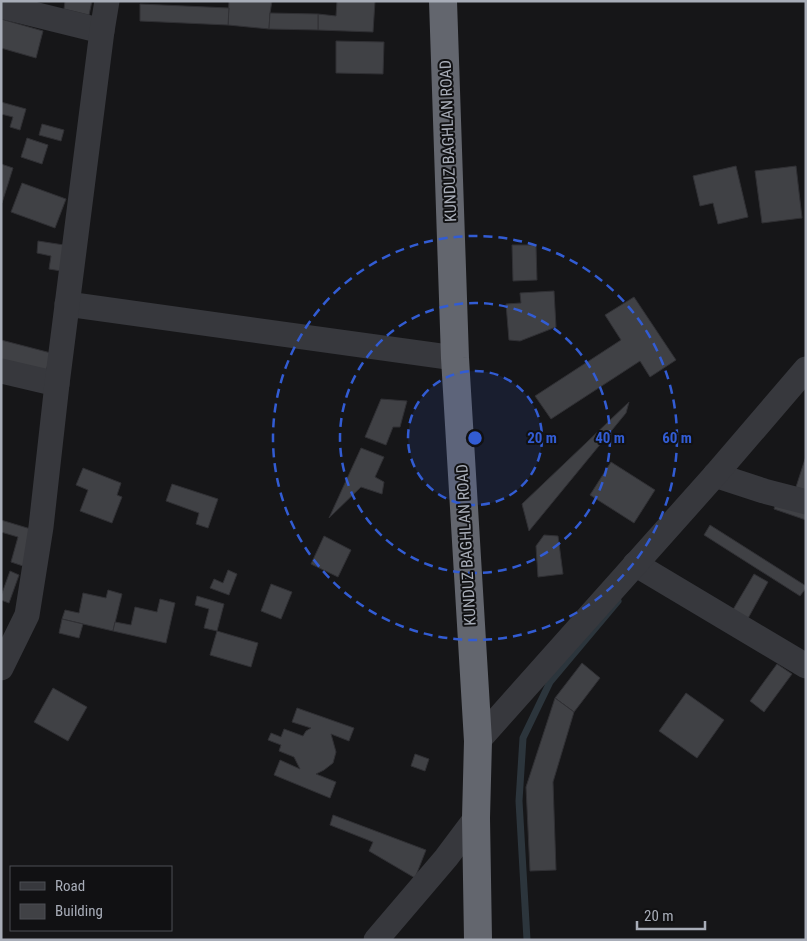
<svg xmlns="http://www.w3.org/2000/svg" width="807" height="941" viewBox="0 0 807 941" font-family="'Roboto Condensed',sans-serif">
<rect width="100%" height="100%" fill="#161618"/>
<g fill="none" stroke-linecap="round" stroke-linejoin="round">
<path stroke="#2c353c" stroke-width="7" d="M527,940L519,801L523,738L550,682L618,601"/>
</g>
<g fill="#404145" stroke="#303034">
<path d="M65,1H92L89,15L64,9Z"/>
<path d="M229,1H272L270,13L269,29L228,25Z"/>
<path d="M337,1H375L373,32L318,30V14L336,16Z"/>
<path d="M140,4L229,8L228,25L140,21Z"/>
<path d="M270,13L318,14V30L269,29Z"/>
<path d="M1,19L43,31L36,58L1,48Z"/>
<path d="M336,41L384,42L383,74L336,73Z"/>
<path d="M1,102L26,109L20,130L10,127L13,117L1,114Z"/>
<path d="M42,124L64,130L61,141L39,135Z"/>
<path d="M27,138L48,145L42,164L21,157Z"/>
<path d="M1,164L13,168L2,203H1Z"/>
<path d="M736,166L748,217L718,224L713,203L700,206L693,176Z"/>
<path d="M796,166L802,218L762,223L755,171Z"/>
<path d="M22,183L66,199L55,228L11,212Z"/>
<path d="M38,241L64,245L61,271L49,269L51,256L37,253Z"/>
<path d="M512,245H536L537,280L513,281Z"/>
<path d="M554,291L556,327L520,341L509,340L506,304L521,303L520,293Z"/>
<path d="M634,297L676,360L650,377L640,361L551,419L535,396L621,340L605,315Z"/>
<path d="M1,340L51,353L45,375L1,364Z"/>
<path d="M381,399L407,401L400,427H393L386,445L365,437Z"/>
<path d="M629,402L626,413L529,531L522,504Z"/>
<path d="M361,448L384,457L375,477L384,482L382,494L361,487L329,518Z"/>
<path d="M806,456V490L796,487Z"/>
<path d="M611,462L655,490L634,523L590,495Z"/>
<path d="M83,468L121,483L117,495L122,497L112,523L80,511L88,490L76,485Z"/>
<path d="M172,484L218,499L208,528L196,524L199,513L166,501Z"/>
<path d="M777,499L806,509V520L774,509Z"/>
<path d="M1,520L34,530L23,566L11,562L18,537L1,532Z"/>
<path d="M710,525L806,586V588L800,596L704,535Z"/>
<path d="M544,535L558,536L563,574L538,577L536,546Z"/>
<path d="M324,536L351,550L338,577L311,564Z"/>
<path d="M228,570L237,574L229,595L210,588L214,579L223,583Z"/>
<path d="M10,571L19,575L9,603L1,600V596Z"/>
<path d="M754,574L768,582L746,622L731,613Z"/>
<path d="M271,584L292,592L281,619L261,611Z"/>
<path d="M108,590L122,594L113,631L62,619L65,610L79,613L83,593L106,598Z"/>
<path d="M197,596L224,604L217,631L204,628L209,609L195,605Z"/>
<path d="M160,599L175,603L166,643L113,631L115,622L131,625L135,607L157,612Z"/>
<path d="M62,619L83,624L79,638L59,633Z"/>
<path d="M217,631L258,643L251,667L210,655Z"/>
<path d="M582,663L600,678L574,712L555,698Z"/>
<path d="M777,664L792,674L764,712L750,701Z"/>
<path d="M53,688L87,707L68,741L34,722Z"/>
<path d="M686,693L724,720L697,758L659,731Z"/>
<path d="M555,698L574,712L553,782L556,870L530,871L526,787Z"/>
<path d="M297,708L354,728L349,741L331,734L336,752L333,763L324,770L316,774L336,782L330,798L274,775L280,760L300,769L294,757L279,751L281,745L268,740L271,733L281,737L284,729L303,736L306,731L311,728L292,722Z"/>
<path d="M415,754L429,759L425,771L411,766Z"/>
<path d="M333,815L426,850L415,878L369,851L373,842L330,825Z"/>
</g>
<g fill="none" stroke-linecap="round" stroke-linejoin="round">
<g stroke="#37383d" stroke-width="25">
<path d="M1,6L102,31"/>
<path d="M67,304L455,358"/>
<path d="M1,371L57,384"/>
<path d="M715,475L764,491L806,502"/>
<path d="M635,564L806,666"/>
<path d="M1,668L27,615L41,527L57,384L102,31L107,1"/>
<path d="M478,741L715,475L806,369"/>
<path d="M376,940L446,858L476,818"/>
</g>
<path stroke="#63666e" stroke-width="28" d="M443,1L455,358L478,741L476,818L478,940"/>
</g>
<circle cx="475" cy="438" r="67" fill="#325cd3" fill-opacity=".12"/>
<g fill="none" stroke="#325cd3" stroke-width="2.5" stroke-dasharray="9 6">
<circle cx="475" cy="438" r="67"/>
<circle cx="475" cy="438" r="135"/>
<circle cx="475" cy="438" r="202"/>
</g>
<g text-anchor="middle" dominant-baseline="central" stroke-width="4" stroke-linejoin="round" paint-order="stroke">
<g font-size="16" fill="#a8adb8" stroke="#111113">
<text transform="translate(448 141) rotate(-92)">KUNDUZ BAGHLAN ROAD</text>
<text transform="translate(466 545) rotate(-93)">KUNDUZ BAGHLAN ROAD</text>
</g>
</g>
<circle cx="475" cy="438" r="8" fill="#325cd3" stroke="#111113" stroke-width="2.5"/>
<g font-size="15" text-anchor="middle" font-weight="bold" fill="#325cd3" stroke="#111113" stroke-width="4" stroke-linejoin="round" paint-order="stroke">
<text x="542" y="443">20 m</text>
<text x="610" y="443">40 m</text>
<text x="677" y="443">60 m</text>
</g>
<rect width="807" height="941" fill="none" stroke="#a8adb8" stroke-width="5"/>
<rect x="10" y="866" width="162" height="65" fill="#111113" stroke="#4d4f55"/>
<rect x="20" y="882" width="25" height="8" fill="#37383d" stroke="#4d4f55"/>
<text x="55" y="891" font-size="15" fill="#a8adb8">Road</text>
<rect x="20" y="904" width="25" height="15" fill="#404145" stroke="#4d4f55"/>
<text x="55" y="916" font-size="15" fill="#a8adb8">Building</text>
<path d="M637 921v8h68v-8" fill="none" stroke="#a8adb8" stroke-width="2.5"/>
<text x="644" y="921" font-size="15" fill="#a8adb8" stroke="#111113" stroke-width="4" paint-order="stroke">20 m</text>
</svg>
